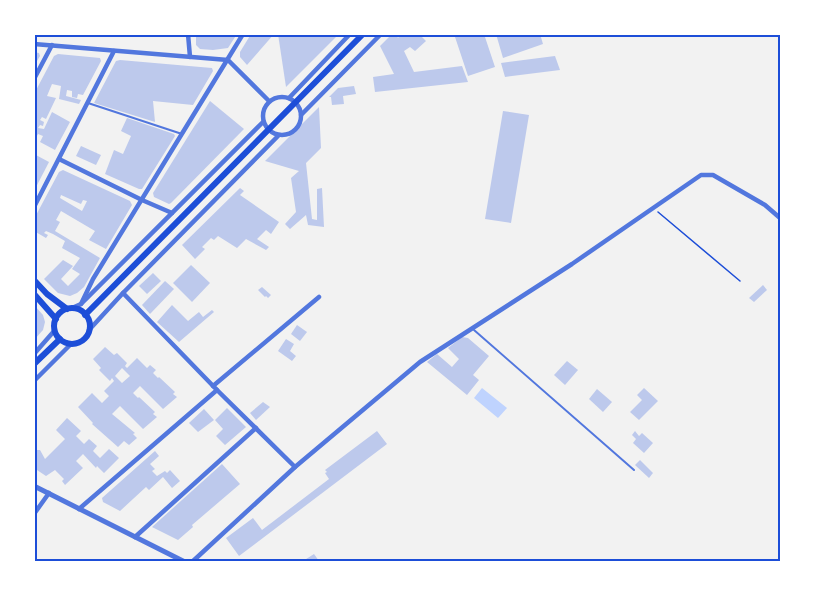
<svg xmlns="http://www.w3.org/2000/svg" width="815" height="596" viewBox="0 0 815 596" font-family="'Nunito Sans',sans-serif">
<rect width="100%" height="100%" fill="#f2f2f2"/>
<path fill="#bfd3fe" d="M482,388L507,408L498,418L474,398Z"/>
<g fill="#bdc9ec" fill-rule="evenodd">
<path d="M196,34H237L228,48L213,50L200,49L196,45Z"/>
<path d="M251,34H274L247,65L240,57V52Z"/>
<path d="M278,34H339L286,87Z"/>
<path d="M392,34H396L398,38L401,34H422L421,36L426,41L415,51L410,47L404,51L414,72L462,66L468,82L375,92L373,77L394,74L380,46Z"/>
<path d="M454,34H484L495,67L468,76Z"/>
<path d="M496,34H540L543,44L503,58Z"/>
<path d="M34,52L39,53L40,56L34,66Z"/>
<path d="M58,54L100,58L101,61L83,95L78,94L77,98L72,97V91L67,90L66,96L81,100L79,104L59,99L61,86L52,84L47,96L56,98L46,119L42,117L40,120L44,122L43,126L40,125L38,128L44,129L52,112L70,122L55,150L40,142L43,136L38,134L34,141V94L54,56Z"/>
<path d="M555,56L560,70L505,77L501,63Z"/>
<path d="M120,60L212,68L213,71L193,105L153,101L155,122L94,103L116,61Z"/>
<path d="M354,86L356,94L343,96L344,104L332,105L331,97H329L338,88Z"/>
<path d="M210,101L244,129L171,203L169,204L154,197L153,193Z"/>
<path d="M319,107L321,148L306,163L312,219L317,220V189L322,188L324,227L308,225L306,215L290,229L285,224L296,212L291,178L299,171L265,161Z"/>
<path d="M503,111L529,115L511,223L485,219Z"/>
<path d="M127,118L174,134L175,136L142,189H139L105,174L114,150L123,154L131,136L121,131Z"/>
<path d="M81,146L101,155L96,165L76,156Z"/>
<path d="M34,154L49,162L34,191Z"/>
<path d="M63,170L130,201L132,205L106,249L89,240L95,231L61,211L56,220L60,222L55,231L100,258L84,287L77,293L70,296L58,293L44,279L63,260L73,266L61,279L68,286L80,274L72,269L80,258L62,248L65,241L53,234L46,231L44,233L48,235L46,238L34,231V219L59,172ZM61,195L81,204L83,200L87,201L82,211L60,198Z"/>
<path d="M240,188L244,191L240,195L279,222L271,234L266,230L257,239L269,247L266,250L246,239L237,248L218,236L214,240L211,238L202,247L205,249L195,259L182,245Z"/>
<path d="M191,265L210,283L192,302L173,283Z"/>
<path d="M153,273L161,281L147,294L139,286Z"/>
<path d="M165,281L174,289L150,314L142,305Z"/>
<path d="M763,285L767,290L754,302L749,298Z"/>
<path d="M262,287L271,295L268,298L266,296L265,297L258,290Z"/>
<path d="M34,305L43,315L45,322L43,330L34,340Z"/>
<path d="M172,305L188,321L199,312L203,317L212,310L214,312L179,342L157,322Z"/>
<path d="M297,325L307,332L300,341L291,334Z"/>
<path d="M462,337L468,338L489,356L473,375L479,380L467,395L427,362L437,354L452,367L459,359L448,348Z"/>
<path d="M286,339L294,344L290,351L296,356L292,361L278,351Z"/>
<path d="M105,347L114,355L117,353L127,363L125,366L127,368L137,358L147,368L150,365L156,370L153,373L158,378L159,377L175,392L173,394L177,397L163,409L140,386L133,393L138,398L139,397L155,412L153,414L157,417L143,429L120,406L112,414L135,433L133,434L137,438L129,445L124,441L118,447L92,424L93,423L78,407L92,393L102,403L109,396L104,391L114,381L112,378L110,381L99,370L101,368L93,359ZM122,368L130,376L122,383L115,376Z"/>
<path d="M567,361L578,370L565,385L554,375Z"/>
<path d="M644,388L658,401L639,420L630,412L642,400L637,395Z"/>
<path d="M597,389L612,402L603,412L589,399Z"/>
<path d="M263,402L270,407L256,420L250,413Z"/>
<path d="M227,408L246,427L225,445L216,436L223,429L215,420Z"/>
<path d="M204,409L214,420L198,432L189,423Z"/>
<path d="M67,418L81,431L76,436L84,444L89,439L97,446L93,451L100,458L109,449L119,458L104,473L97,466L96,468L83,454L76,461L83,468L65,485L62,481L64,479L55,470L46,476L34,468V450H40L45,459L65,439L56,430Z"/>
<path d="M377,431L387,444L239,556L226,538L253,518L262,530L329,479L325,473L327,472L325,470Z"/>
<path d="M635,431L639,436L642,433L653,443L644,453L633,443L636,439L632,435Z"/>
<path d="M155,451L159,456L150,464L155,469L152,471L157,476L165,471L167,473L170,470L180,481L172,488L163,477L149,490L146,487L120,511L103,502L102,498Z"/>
<path d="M640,460L653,473L649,478L635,465Z"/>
<path d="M222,464L240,484L192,525L193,527L178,540L152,527Z"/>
<path d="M314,554L319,561H303Z"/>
</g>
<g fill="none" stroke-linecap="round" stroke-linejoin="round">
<path stroke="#1d4ed8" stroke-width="1.5" d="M658,212L740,281"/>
<g stroke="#5277de" stroke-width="2">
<path d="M88,103L182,134"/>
<path d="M474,330L634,470"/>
</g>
<g stroke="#5277de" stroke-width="4.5">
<path d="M188,34L190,57"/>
<path d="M34,44L228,60L269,101"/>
<path d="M34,79L52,45"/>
<circle cx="282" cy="116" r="19"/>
<path d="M289,98L350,34"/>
<path d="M301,115L381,34"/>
<path d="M59,159L142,200L172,213"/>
<path d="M34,207L114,51"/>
<path d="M123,293L217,390L295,467L192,562"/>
<path d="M81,304L93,279L243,34"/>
<path d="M72,308L81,304L263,122"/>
<path d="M89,330L123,293L278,136"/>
<path d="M34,354L55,330"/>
<path d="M34,381L71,344"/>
<path d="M213,386L319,297"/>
<path d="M295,467L420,362L572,264L701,175H713L765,205L780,218"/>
<path d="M79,509L217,390"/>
<path d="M34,514L49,493"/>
<path d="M135,537L256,428"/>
</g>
<path stroke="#5277de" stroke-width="5" d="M34,486L185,562"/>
<g stroke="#1d4ed8" stroke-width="6">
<path d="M34,280L47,294L67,309"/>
<path d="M34,294L56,319"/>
<circle cx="72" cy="326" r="18"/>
<path d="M85,315L363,34"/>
<path d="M34,364L60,339"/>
</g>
</g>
<rect width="815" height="596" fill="none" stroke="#ffffff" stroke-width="72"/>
<rect x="36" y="36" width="743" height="524" fill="none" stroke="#1d4ed8" stroke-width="2"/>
</svg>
